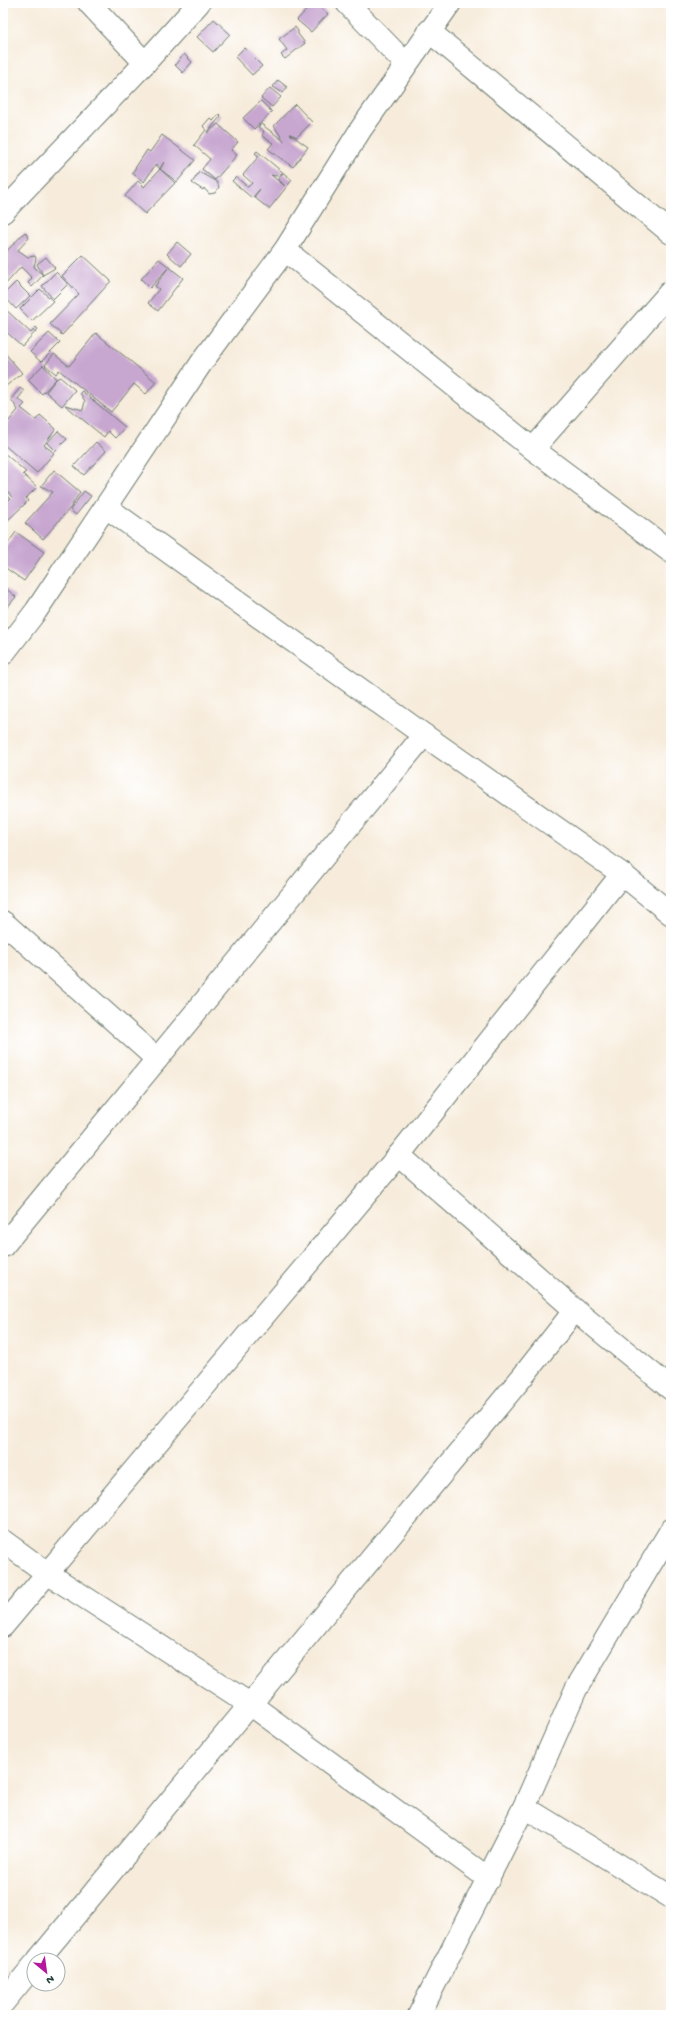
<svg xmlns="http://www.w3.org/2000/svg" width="674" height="2018" viewBox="0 0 674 2018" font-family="'Gochi Hand',sans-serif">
<rect width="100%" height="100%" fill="#fff"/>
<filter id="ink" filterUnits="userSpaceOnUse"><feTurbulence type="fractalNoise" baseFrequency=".025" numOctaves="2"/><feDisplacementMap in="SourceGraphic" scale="8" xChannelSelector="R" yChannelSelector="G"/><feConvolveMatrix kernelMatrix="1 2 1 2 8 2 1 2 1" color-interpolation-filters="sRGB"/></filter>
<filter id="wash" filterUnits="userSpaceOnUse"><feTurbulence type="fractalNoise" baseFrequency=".012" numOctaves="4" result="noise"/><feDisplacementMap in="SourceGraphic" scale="16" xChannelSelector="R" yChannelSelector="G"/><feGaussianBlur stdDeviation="0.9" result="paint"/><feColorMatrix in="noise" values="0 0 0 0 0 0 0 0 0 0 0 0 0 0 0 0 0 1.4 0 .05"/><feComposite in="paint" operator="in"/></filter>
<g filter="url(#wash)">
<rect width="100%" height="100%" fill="#f7ecdb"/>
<g id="blocks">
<g fill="#c7a6d0" fill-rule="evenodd">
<path d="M313,3H316L328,14L311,32L297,20Z"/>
<path d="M214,19L230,34L213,52L197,37Z"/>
<path d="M295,27L298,31V34L305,43L285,59L281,55L287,50L279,39Z"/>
<path d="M244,48L262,66L252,75L235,57Z"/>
<path d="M184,54L192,62L183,73L175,65Z"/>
<path d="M278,80L287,87L283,93L273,87Z"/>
<path d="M270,88L281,97L272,107L261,98Z"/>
<path d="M261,101L272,112L254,129L243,118Z"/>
<path d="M295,104L312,122L297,137L290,134L308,147L293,167L268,149L273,143L262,136L264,131L258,127L261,124L284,141L274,126Z"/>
<path d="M219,114L221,116L207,133L218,124L238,142L231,150L237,155L215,180L202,169L210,159L194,145L206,130L203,126L210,118L213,121Z"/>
<path d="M162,135L195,160L177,182L160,169L164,162L160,169L156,164L144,182L132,173L147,150L150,152Z"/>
<path d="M257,151L292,180L269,209L254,197L260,189L252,198L232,181L236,177L248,187L252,183L243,175L259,156L255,153ZM283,173L278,179L285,186L271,175L276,176Z"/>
<path d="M160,169L175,183L145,214L125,196L138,181L144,187Z"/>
<path d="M199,172L217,182L219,187L215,193L209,194L204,188L203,190L192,183Z"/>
<path d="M25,232L29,238L18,250L28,257L35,256L36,258L34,267L43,275L37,264L46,257L55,268L43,275L32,287L28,283L32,278L21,267L3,287V255Z"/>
<path d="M177,242L191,254L181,266L167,254Z"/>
<path d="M83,255L111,281L62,335L50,324L79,294L62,276Z"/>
<path d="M159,259L183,278L158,311L148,303L159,289L155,286L168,268L150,288L141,279Z"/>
<path d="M56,272L68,284L53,299L42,286Z"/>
<path d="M16,282L30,296L16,309L3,295Z"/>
<path d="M40,289L53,301L32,321L20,309Z"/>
<path d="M3,307L31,333L36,327L38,329L22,346L3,329Z"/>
<path d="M49,333L60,343L41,362L30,352Z"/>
<path d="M96,333L156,382L146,394L134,384L111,412L59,370L56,374L45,365L54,354L69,366Z"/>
<path d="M3,351L22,373L6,386L3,383Z"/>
<path d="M43,365L56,379L60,377L75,390L62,406L46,392L56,379L42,394L28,380Z"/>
<path d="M20,388L24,391L18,399L25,404L21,408L36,420L40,415L56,429L44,445L54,453L37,473L3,444V428L18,410L11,399Z"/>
<path d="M82,391L125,427L115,438L108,431L104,437L65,405L83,410L85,401L80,393Z"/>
<path d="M58,431L67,439L55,451L47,443Z"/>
<path d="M96,442L106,451L84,475L74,466Z"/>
<path d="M3,452L26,472L23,474L37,487L26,498L28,501L6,522L3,519V506L12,497L3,487Z"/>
<path d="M54,470L80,492L71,507L43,539L25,523L53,492L41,486Z"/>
<path d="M84,491L91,496L76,515L70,510Z"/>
<path d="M3,492L9,498L3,505Z"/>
<path d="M16,532L44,552L24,581L3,566V550Z"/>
<path d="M3,586L16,597L3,612Z"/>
</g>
</g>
</g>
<g filter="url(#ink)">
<use href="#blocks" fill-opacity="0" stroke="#6b7a6e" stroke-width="1"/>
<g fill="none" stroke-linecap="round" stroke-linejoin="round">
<g stroke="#6b7a6e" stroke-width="24">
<g id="minor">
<path d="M89,3L145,63"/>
<path d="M347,3L406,64"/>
<path d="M429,31L671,233"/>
<path d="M3,212L145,63L199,3"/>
<path d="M285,250L533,449L671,552"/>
<path d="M533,449L671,291"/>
<path d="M106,507L424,735L622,874L671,914"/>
<path d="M3,654L36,611L202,362L285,250L361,129L450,3"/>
<path d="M3,922L157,1059"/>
<path d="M399,1155L575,1310"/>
<path d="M3,1246L424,735"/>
<path d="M3,1541L47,1573L250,1704L489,1879"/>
<path d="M3,1626L399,1155L622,874"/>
<path d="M524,1807L671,1897"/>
<path d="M38,1960L523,1376L575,1310L671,1389"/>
<path d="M3,2003L34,1965"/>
<path d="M419,2015L524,1807L576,1689L671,1530"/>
</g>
</g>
<use href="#minor" stroke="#fff" stroke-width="22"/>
</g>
</g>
<rect width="674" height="2018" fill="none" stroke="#fff" stroke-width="16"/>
<g transform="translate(46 1972) rotate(151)"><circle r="19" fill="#ffffff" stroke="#a5b1ae"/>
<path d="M0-3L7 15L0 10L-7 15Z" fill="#b5179e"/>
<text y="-6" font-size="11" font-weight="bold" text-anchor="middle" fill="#1f3d34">N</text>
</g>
</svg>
